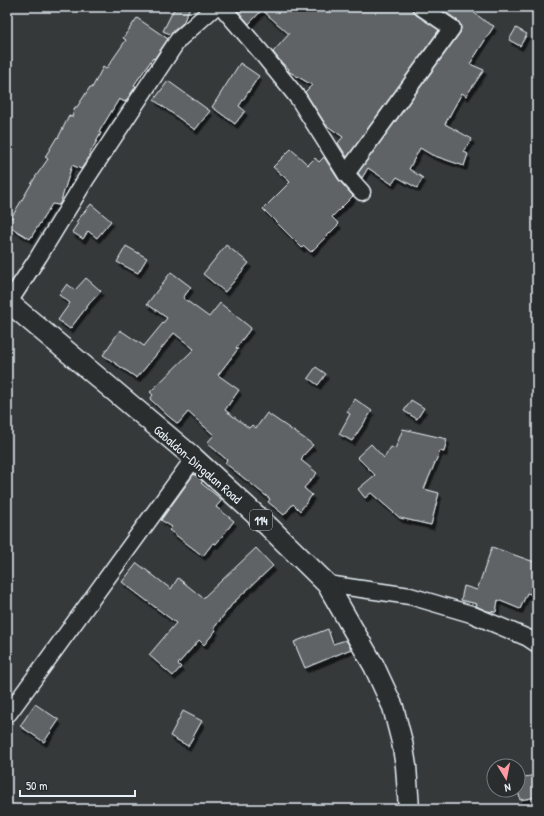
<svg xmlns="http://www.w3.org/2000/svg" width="544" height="816" viewBox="0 0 544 816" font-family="'Patrick Hand',sans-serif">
<defs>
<filter id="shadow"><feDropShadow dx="2.5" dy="4.5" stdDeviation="0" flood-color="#0009"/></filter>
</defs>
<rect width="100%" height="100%" fill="#35393a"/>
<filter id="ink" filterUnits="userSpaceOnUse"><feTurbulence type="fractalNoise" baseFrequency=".025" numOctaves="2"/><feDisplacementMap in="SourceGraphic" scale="8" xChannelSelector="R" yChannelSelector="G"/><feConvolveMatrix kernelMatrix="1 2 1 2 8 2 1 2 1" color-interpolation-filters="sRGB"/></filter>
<g filter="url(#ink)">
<g fill="#5f6365" stroke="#e8f1f8" filter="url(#shadow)">
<path d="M175,7H190L183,23L170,34L163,31Z"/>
<path d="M240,7H412L413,11L416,15L439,30L347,157L338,143L343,137L326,125L305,92L312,85L288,71L289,69L282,63L273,52L289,34L262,10L249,24L237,10Z"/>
<path d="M438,7H467L486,22L494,26L470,64L484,70L466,96L462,93L445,124L472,139L464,152L468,154L464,166L432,155L420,148L409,169L423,178L417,188L397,177L392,184L368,168L362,178L358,173L460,33L461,28L460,24L457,20Z"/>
<path d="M137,18L168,39L154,59L153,58L134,85L136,86L125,102L119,99L99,132L101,133L89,155L90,156L81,169L72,165L61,201L59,205L52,204L30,239L7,225L36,176L48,159L45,157L57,137L58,138L69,116L72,117L75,107H77L90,87L92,88L103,67L106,69L126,40L123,38Z"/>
<path d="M516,28L527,34L520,46L509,40Z"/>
<path d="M240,63L259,76L239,106L245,111L235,124L212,107Z"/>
<path d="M168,81L210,111L195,130L154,100Z"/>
<path d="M291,149L308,165L315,158L319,162L324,157L338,179L353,196L332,217L339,224L311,252L304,246L302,248L263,209L290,182L273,167Z"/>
<path d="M91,204L111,221L97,238L88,231L83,239L72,232L78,223L76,222Z"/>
<path d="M226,245L249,263L225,292L203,274Z"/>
<path d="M126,246L147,258L138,273L117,262Z"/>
<path d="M171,272L191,287L183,298L209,317L220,303L251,328L236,348L238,349L218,375L239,390L225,410L249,428L252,425L256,428L267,413L308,441L313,445L302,457L303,458L301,460L317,473L304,488L312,495L300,511L293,504L284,515L268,502L270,499L225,463L227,460L207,443L214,435L188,412L178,424L168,416L150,399L153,395L150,392L194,349L174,333L137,378L103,355L120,330L144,346L167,318L147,304Z"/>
<path d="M86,278L101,291L89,304L70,329L58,320L70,303L59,295L67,284L75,290Z"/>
<path d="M316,367L326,374L318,385L308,378Z"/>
<path d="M355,399L372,411L352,441L339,434L350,414L347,412Z"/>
<path d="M411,400L424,408L417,419L404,411Z"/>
<path d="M403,429L447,439L444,452L440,451L424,489L439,493L431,525L400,518L371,493L365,498L358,489L375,475L357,457L371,444L384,458L391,447L395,449Z"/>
<path d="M194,474L203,481L201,483L222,500L216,507L234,521L216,544L213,543L203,556L169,530L172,527L161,520Z"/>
<path d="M492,547L537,563V596L527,593L520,609L498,600L496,612L487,611L476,606L477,604L461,600L464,586L477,590Z"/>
<path d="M256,548L273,566L234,602L214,628L216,630L204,645L199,640L178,664L181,667L173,676L149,655L176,623L122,582L137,563L171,589L178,578L203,598Z"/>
<path d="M328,629L333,644L346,640L351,649L305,668L294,642Z"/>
<path d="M35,704L59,720L44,742L20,726Z"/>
<path d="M183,711L202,721L188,746L170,736Z"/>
<path d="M537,775V797L520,800L519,794H518V778Z"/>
</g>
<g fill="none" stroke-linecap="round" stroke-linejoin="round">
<g stroke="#e8f1f8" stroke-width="19">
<g id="minor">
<path d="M222,7L260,51L298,98L346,174L362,192"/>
<path d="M346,174L452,28L421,7"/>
<path d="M9,302L39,256L86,179L178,40L215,7"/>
<path d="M327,584L410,596L471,614L528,638L537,644"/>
<path d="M7,712L9,713L194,458"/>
</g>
</g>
<g stroke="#e8f1f8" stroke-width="23">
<path id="major" d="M7,301L194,458L269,527L327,584L374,666L393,707L402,742L406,766L409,809"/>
</g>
<use href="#minor" stroke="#2a2d2e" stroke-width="16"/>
<use href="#major" stroke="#2a2d2e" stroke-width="20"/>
</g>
</g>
<g text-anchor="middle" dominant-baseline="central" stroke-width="3.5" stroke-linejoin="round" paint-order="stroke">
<rect fill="#2a2d2e" stroke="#afb6bb" stroke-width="1" x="250" y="510" width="22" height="20" rx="3"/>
<g font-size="12" font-weight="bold" fill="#e8f1f8">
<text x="261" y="520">114</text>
</g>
<g font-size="13" fill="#e8f1f8" stroke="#2a2d2e">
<text transform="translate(198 464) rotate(41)">Gabaldon-Dingalan Road</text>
</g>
</g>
<rect width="544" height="816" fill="none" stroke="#2a2d2e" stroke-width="24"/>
<rect x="12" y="12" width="520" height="792" fill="none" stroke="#e8f1f8" stroke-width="1.5" filter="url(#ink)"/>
<g transform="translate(506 778) rotate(170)"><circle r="19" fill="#2a2d2e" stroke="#767b7f"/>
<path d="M0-3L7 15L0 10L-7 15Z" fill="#ff9aa2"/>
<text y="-6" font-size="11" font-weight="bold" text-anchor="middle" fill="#e8f1f8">N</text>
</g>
<path d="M20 790v6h115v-6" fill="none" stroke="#e8f1f8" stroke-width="2"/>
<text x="26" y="790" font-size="12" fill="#e8f1f8" stroke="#2a2d2e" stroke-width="3" paint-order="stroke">50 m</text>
</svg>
